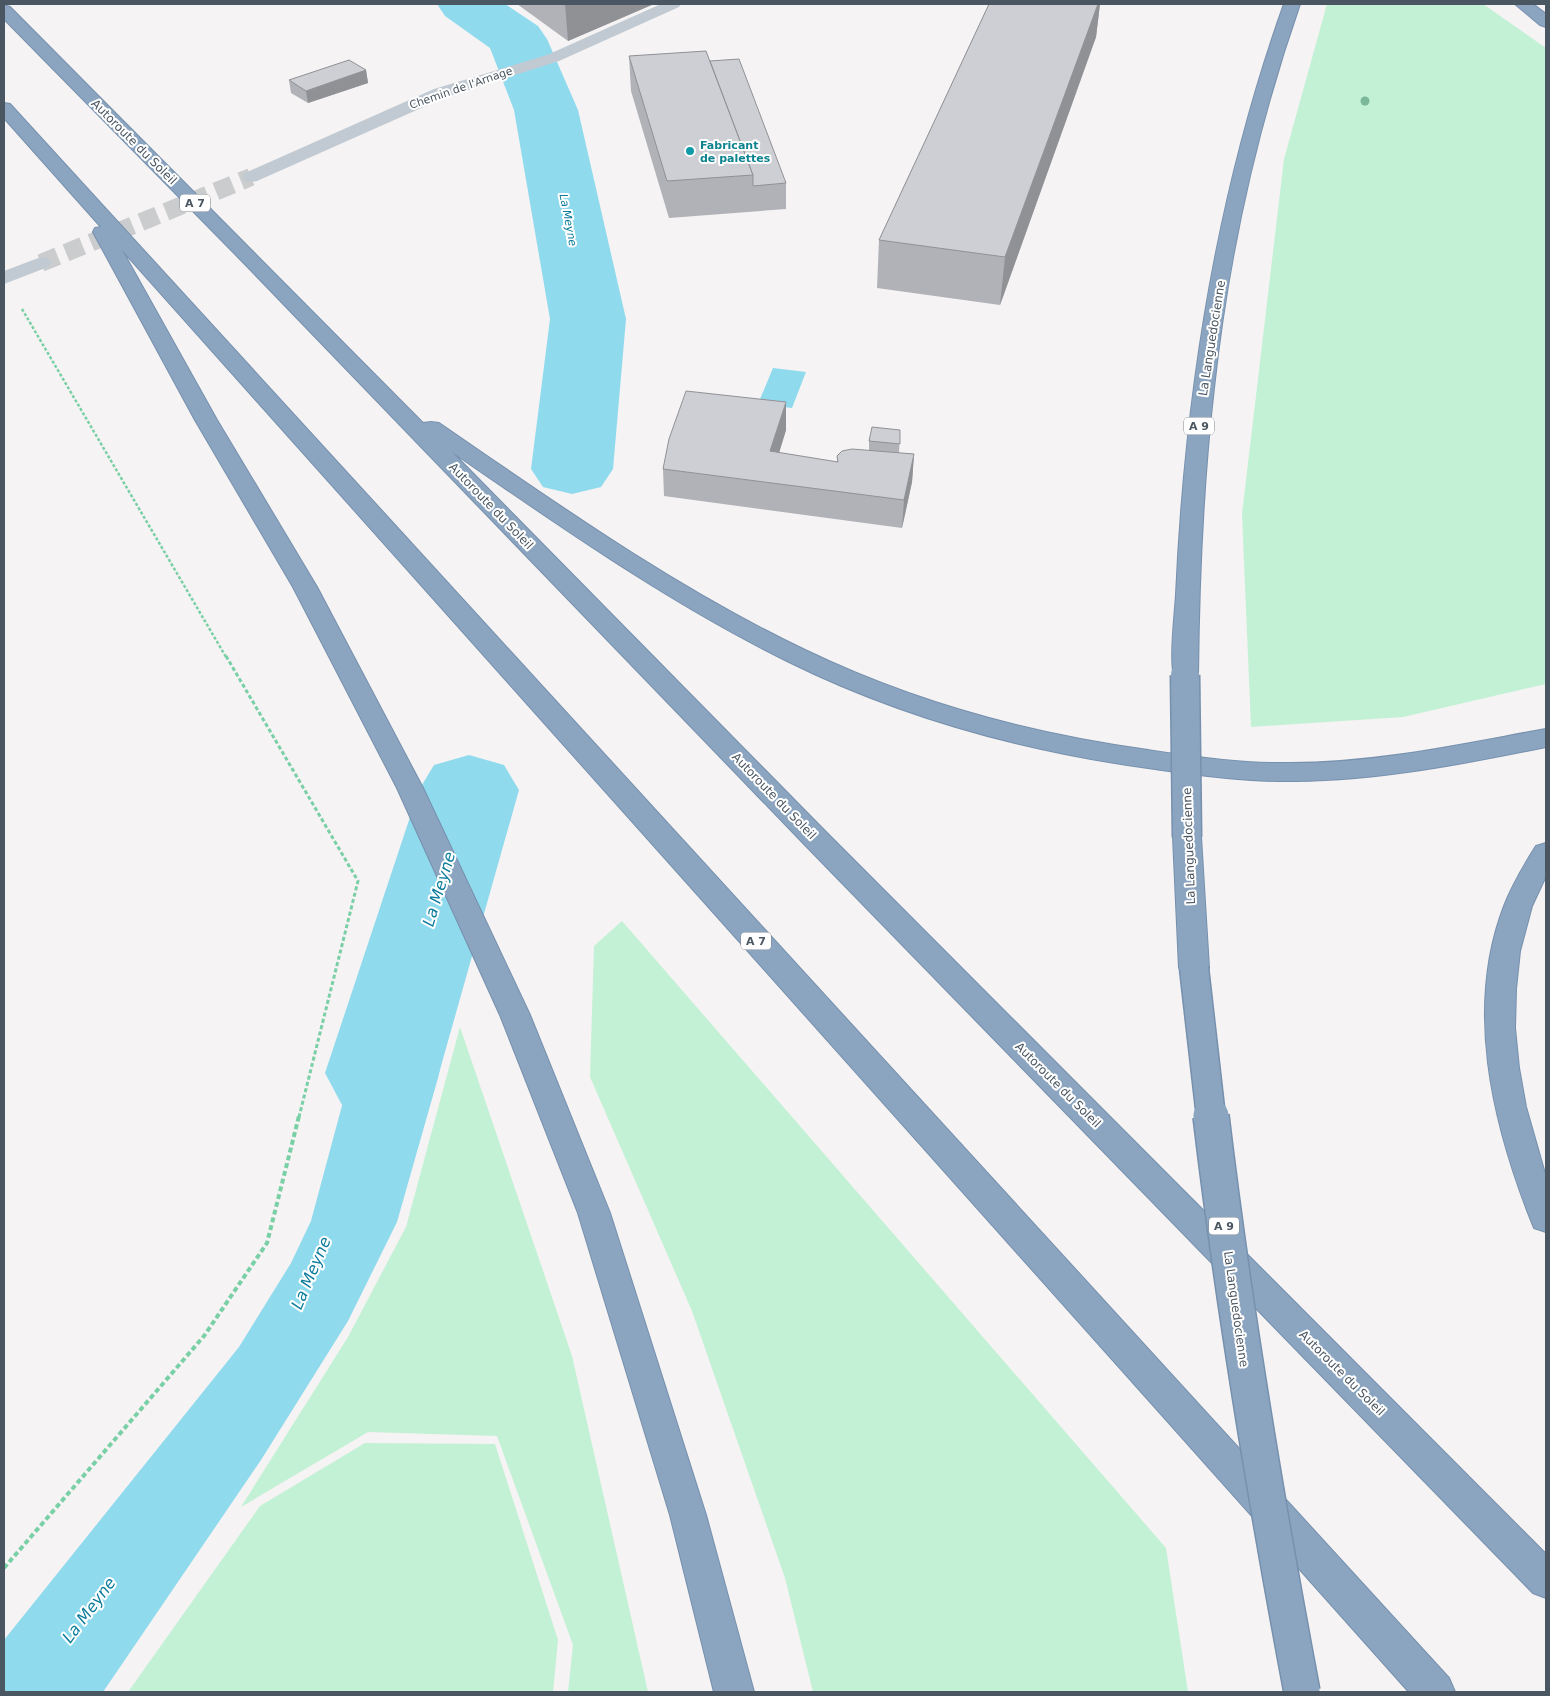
<svg xmlns="http://www.w3.org/2000/svg" width="1550" height="1696" viewBox="0 0 1550 1696" font-family="'DejaVu Sans',sans-serif">
<rect width="100%" height="100%" fill="#f5f3f3"/>
<g fill="#c3f1d5">
<path d="M1327,4H1483L1546,48V684L1403,717L1251,727L1242,514L1284,159Z"/>
<path d="M622,921L1166,1548L1188,1692H813L785,1578L692,1311L590,1077L594,946Z"/>
<path d="M460,1027L572,1356L648,1692H568L573,1645L497,1436L368,1432L241,1507L348,1337L406,1227Z"/>
<path d="M365,1443L495,1444L558,1640L553,1692H128L260,1506Z"/>
</g>
<g fill="#90daee">
<path d="M773,368L806,372L792,408L758,404Z"/>
<path d="M405,896L455,1003L438,1078L397,1222L348,1321L261,1460L103,1692H4V1640L239,1347L291,1263L311,1221L362,1031L396,915Z"/>
</g>
<g fill="none" stroke-linecap="round" stroke-linejoin="round">
<g fill="#90daee" fill-rule="evenodd">
<path d="M437,4H505L538,26L547,39L578,110L626,319L613,469L601,487L572,494L543,487L531,469L550,319L514,110L490,48L445,16Z"/>
<path d="M469,755L504,765L519,790L439,1073L422,1105L382,1119L342,1105L325,1073L419,790L434,765Z"/>
</g>
<path stroke="#caccce" stroke-width="18" stroke-dasharray="18 9" stroke-linecap="butt" d="M41,263L251,177"/>
<g stroke="#7690ad" stroke-width="2">
<g id="highway">
<path d="M1284,4H1300C1257,127 1228,258 1214,388C1203,483 1199,579 1198,675L1194,681L1185,683L1176,681C1168,669 1175,613 1176,595C1185,394 1216,194 1284,4Z"/>
<path d="M1515,4H1533L1546,14V27L1540,25Z"/>
<path d="M4,5L10,7L423,423L431,422L439,423C557,504 675,588 805,650C913,702 1030,734 1148,750C1196,757 1243,764 1291,763C1378,763 1462,744 1546,729V747C1463,764 1380,780 1295,781C1246,782 1197,775 1148,768C1024,751 900,717 787,661C669,603 560,526 452,452L826,832L1546,1554V1598L1533,1593L806,846L238,257L4,19Z"/>
<path d="M4,103L10,104L1449,1678L1455,1692H1409L122,250L217,420L317,587L423,788L530,1015L610,1213L706,1515L754,1692H714L670,1515L578,1213L500,1015L397,788L293,587L195,420L93,232L95,228L101,227L4,118Z"/>
<path d="M1187,827L1197,830L1201,837L1209,968L1204,976L1194,979L1184,976L1179,968L1173,837L1177,830Z"/>
<path d="M1546,843V876L1532,906L1520,951L1516,989L1515,1028L1519,1068L1526,1107L1546,1177V1232L1534,1228L1530,1218C1492,1121 1465,1007 1504,906C1512,885 1524,865 1536,846Z"/>
</g>
</g>
<path stroke="#7ad0a6" stroke-width="2.5" stroke-dasharray="3 2" stroke-linecap="butt" d="M22,309L226,657"/>
<path stroke="#7ad0a6" stroke-width="3" stroke-dasharray="4 2.5" stroke-linecap="butt" d="M226,656L358,881L299,1117"/>
<path stroke="#7ad0a6" stroke-width="4" stroke-dasharray="5 3" stroke-linecap="butt" d="M4,1568L204,1336L267,1243L299,1116"/>
<g fill="#c1cad2" fill-rule="evenodd">
<path d="M661,4H681L679,7L559,61L446,97L257,181L251,182L245,181L242,177L245,173L434,89L547,55Z"/>
<path d="M41,257L48,259L51,263L48,267L4,284V271Z"/>
</g>
<use href="#highway" fill="#8ba5c1" fill-rule="evenodd"/>
<g stroke="#7690ad" stroke-width="31" stroke-linecap="butt">
<g id="highway-bridge-far1">
<path d="M1185,675L1187,837"/>
<path d="M1194,968L1211,1117"/>
</g>
</g>
<g stroke="#7690ad" stroke-width="38" stroke-linecap="butt">
<path id="highway-bridge" d="M1211,1116C1234,1309 1266,1501 1302,1692"/>
</g>
<use href="#highway-bridge-far1" stroke="#8ba5c1" stroke-width="28"/>
<use href="#highway-bridge" stroke="#8ba5c1" stroke-width="35"/>
</g>
<circle fill="#7bb799" cx="1365" cy="101" r="4.5"/>
<g fill="#b0b2b7">
<path d="M517,4H654L568,41Z"/>
<path d="M989,4H1100L1096,37L1000,305L877,288L879,240Z"/>
<path d="M629,56L710,61L786,183V209L669,218L631,91Z"/>
<path d="M366,70L368,83L308,103L291,93L289,80Z"/>
<path d="M786,430L779,453L837,462V456L869,450V441L900,430L899,453L914,454L912,482L902,528L664,496L663,469Z"/>
</g>
<g fill="#909195">
<path d="M565,4H654L568,41Z"/>
<path d="M1098,4H1100L1096,37L1000,305L1005,257Z"/>
<path d="M366,70L368,83L308,103L306,91Z"/>
<path d="M786,402V430L771,479L770,451Z"/>
<path d="M914,454L912,482L902,528L904,500Z"/>
</g>
<g fill="#cdcfd5" stroke="#909195">
<path d="M989,4H1098L1005,257L879,240Z"/>
<path d="M706,51L753,175L667,181L629,56Z"/>
<path d="M739,59L786,183L753,186V175L710,61Z"/>
<path d="M349,60L366,70L306,91L289,80Z"/>
<path d="M686,391L786,402L770,451L838,462L837,456L842,451L852,449L914,454L904,500L663,469L669,439Z"/>
<path d="M872,427L900,430V444L869,441Z"/>
</g>
<circle fill="#0f9aa8" stroke="#fff" stroke-width="2" cx="690" cy="151" r="5"/>
<g text-anchor="middle" dominant-baseline="central" stroke-width="4" stroke-linejoin="round" paint-order="stroke">
<g font-size="11" fill="#4a5661" stroke="#fff">
<text transform="translate(461 88) rotate(-19)">Chemin de l'Arnage</text>
</g>
<g font-size="11" font-weight="bold" fill="#0d838f" stroke="#fff" text-anchor="start">
<text x="700" y="145">Fabricant<tspan x="700" dy="13">de palettes</tspan></text>
</g>
<g fill="#fff" stroke="#808990" stroke-width="1">
<rect x="180" y="194.5" width="30" height="17" rx="4"/>
<rect x="1184" y="417.5" width="30" height="17" rx="4"/>
<rect x="741" y="932.5" width="30" height="17" rx="4"/>
<rect x="1209" y="1217.5" width="30" height="17" rx="4"/>
</g>
<g font-size="11" font-weight="bold" fill="#4a5661">
<text x="195" y="203">A 7</text>
<text x="1199" y="426">A 9</text>
<text x="756" y="941">A 7</text>
<text x="1224" y="1226">A 9</text>
</g>
<g font-size="11" font-style="italic" fill="#0c7c9b" stroke="#fff">
<text transform="translate(568 220) rotate(79)">La Meyne</text>
</g>
<g font-size="12" fill="#4a5661" stroke="#fff">
<text transform="translate(134 142) rotate(45)">Autoroute du Soleil</text>
<text transform="translate(1212 338) rotate(-81)">La Languedocienne</text>
<text transform="translate(491 506) rotate(46)">Autoroute du Soleil</text>
<text transform="translate(774 796) rotate(46)">Autoroute du Soleil</text>
<text transform="translate(1189 846) rotate(-92)">La Languedocienne</text>
<text transform="translate(1058 1085) rotate(45)">Autoroute du Soleil</text>
<text transform="translate(1236 1309) rotate(82)">La Languedocienne</text>
<text transform="translate(1342 1373) rotate(45)">Autoroute du Soleil</text>
</g>
<g font-size="16" font-style="italic" fill="#0c7c9b" stroke="#fff">
<text transform="translate(439 889) rotate(-73)">La Meyne</text>
<text transform="translate(311 1273) rotate(-67)">La Meyne</text>
<text transform="translate(89 1610) rotate(-53)">La Meyne</text>
</g>
</g>
<rect width="1550" height="1696" fill="none" stroke="#4a5661" stroke-width="10"/>
</svg>
